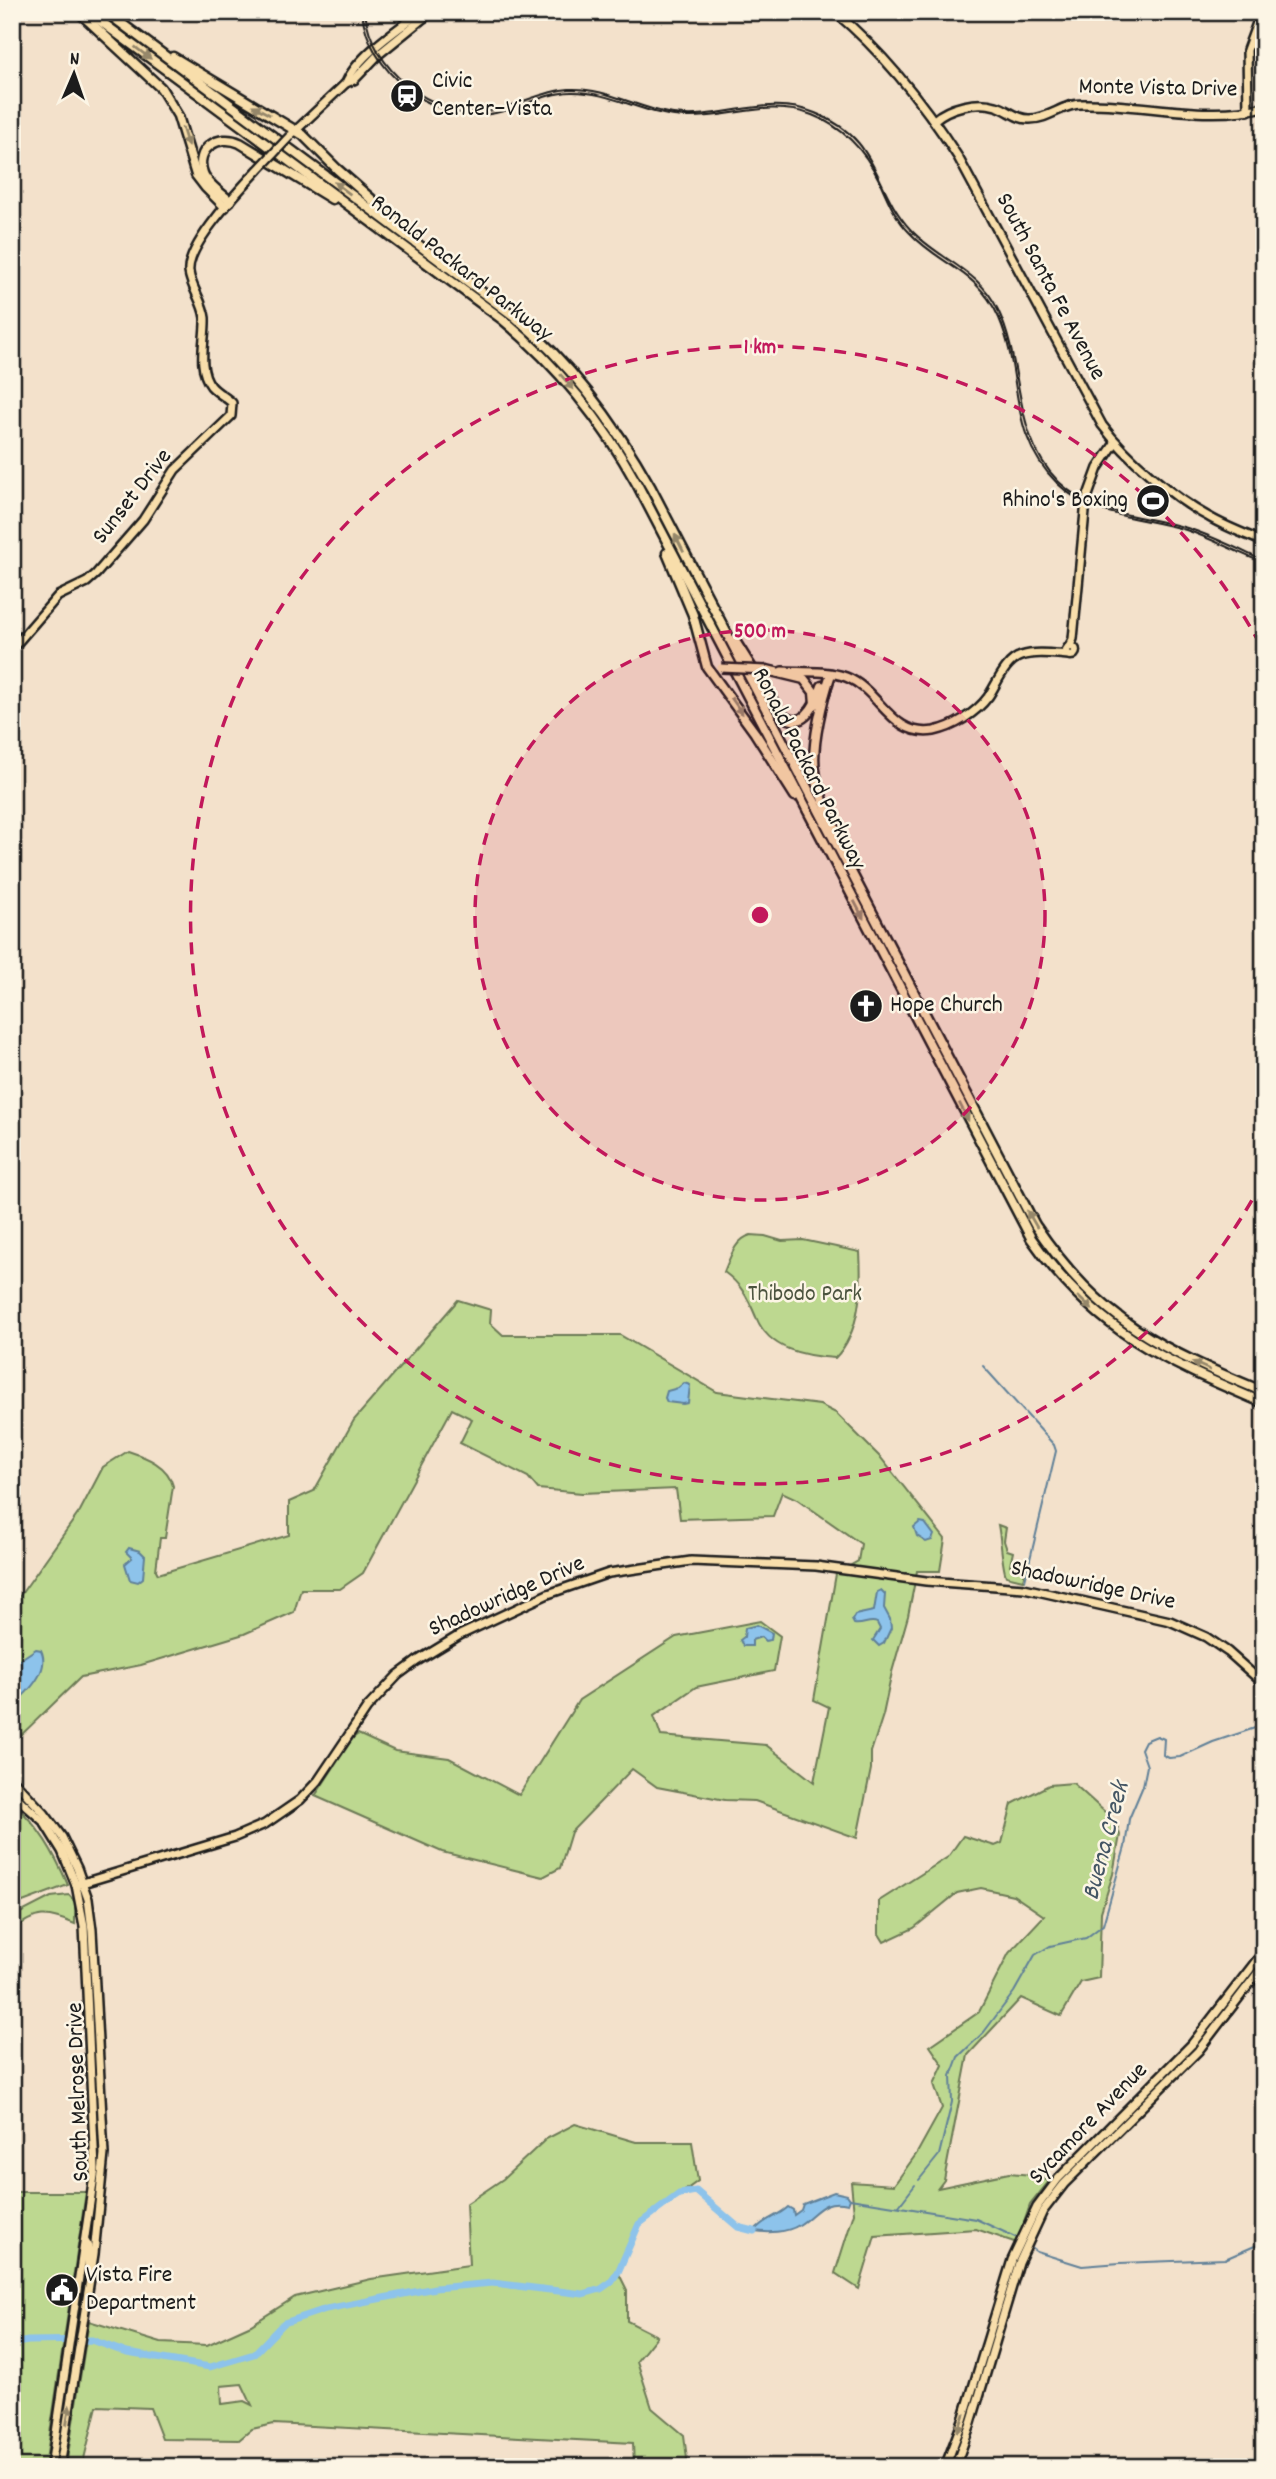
<svg xmlns="http://www.w3.org/2000/svg" width="1276" height="2479" viewBox="0 0 1276 2479" font-family="Dekko,sans-serif">
<rect width="100%" height="100%" fill="#f3e1cb"/>
<filter id="ink" filterUnits="userSpaceOnUse"><feTurbulence type="fractalNoise" baseFrequency=".0143" numOctaves="2"/><feDisplacementMap in="SourceGraphic" scale="14" xChannelSelector="R" yChannelSelector="G"/><feConvolveMatrix kernelMatrix="1 2 1 2 8 2 1 2 1" color-interpolation-filters="sRGB"/></filter>
<g filter="url(#ink)">
<g fill="#bdd890" stroke="#6c7a56" stroke-width="2" fill-rule="evenodd">
<path d="M751,1235L765,1236L782,1241L803,1240L860,1252C862,1286 861,1332 835,1358C804,1356 769,1350 756,1317C748,1298 741,1284 724,1272C730,1258 735,1239 751,1235Z"/>
<path d="M458,1300L491,1310L490,1323L503,1335H620L717,1392L820,1405L836,1413L881,1458L945,1539L940,1571H917L908,1616L892,1672L883,1715L871,1752V1769L857,1838L755,1801L725,1800L657,1787L632,1769L571,1832L560,1868L543,1877L442,1852L315,1796L353,1738L358,1734L395,1751L449,1758L519,1795L579,1700L676,1637L760,1621L780,1636L774,1671L696,1687L654,1716L661,1736L766,1745L814,1782L829,1707L814,1700L836,1574L858,1561L861,1544L797,1499L782,1492L773,1516L680,1519L676,1489L582,1493L538,1489L528,1477L460,1443L472,1419L452,1409L363,1573L340,1589H301L294,1612L244,1634L141,1665L81,1677L12,1744V1607L80,1511L103,1467L128,1451C146,1457 168,1465 173,1486L165,1538H160L156,1570L158,1574L289,1535V1502L314,1491L354,1420Z"/>
<path d="M998,1525L1006,1528L1004,1541L1007,1550L1013,1552L1010,1565L1026,1567L1023,1580L1006,1576C1002,1566 1001,1539 998,1525Z"/>
<path d="M1073,1783L1116,1822L1120,1835L1113,1874L1101,1912L1099,1978L1081,1982L1061,2016L1021,1998L968,2055L944,2180L938,2188L1009,2173L1033,2175L1049,2181L1030,2205L1017,2243L976,2229L875,2236L859,2289L835,2273L854,2213L851,2182L894,2185L917,2153L942,2108L934,2084L943,2065L930,2046L979,2012L1009,1953L1044,1916L1013,1895L981,1888L957,1893L914,1928L884,1942L879,1934V1901L948,1857L963,1836L995,1846L1002,1843L1012,1804L1049,1785Z"/>
<path d="M12,1802C39,1826 54,1852 68,1885L12,1906Z"/>
<path d="M69,1895L75,1902V1924C47,1912 36,1911 12,1931V1917L51,1897Z"/>
<path d="M575,2124L636,2142H692L698,2181L639,2224L618,2272L627,2290V2321L657,2336L637,2361L652,2408L684,2435L688,2467H634L633,2443L274,2424L252,2429L239,2440L162,2439L150,2408L97,2406L82,2467H66L89,2321L161,2343L207,2345L251,2325L295,2297L371,2279L469,2265L466,2204L503,2179L546,2139ZM242,2384L252,2405L244,2401L222,2404L221,2386Z"/>
<path d="M12,2192H86L45,2467H12Z"/>
</g>
<g fill="#8dc3eb" stroke="#608098" stroke-width="2">
<path d="M684,1383L690,1385L688,1403L683,1404L667,1402L665,1398L667,1391L678,1388Z"/>
<path d="M920,1522L925,1523L934,1535L932,1540L926,1542L917,1536L914,1527Z"/>
<path d="M129,1548L140,1551L145,1556L143,1578L138,1582L130,1580L125,1564L132,1558L126,1552Z"/>
<path d="M881,1590L885,1594L884,1608L890,1619L891,1628L884,1643L879,1646L873,1640L880,1629L877,1623C870,1619 863,1626 854,1624L852,1620L855,1615L874,1611L877,1592Z"/>
<path d="M757,1625L772,1633L771,1640L765,1641L761,1637L752,1640V1646H743L740,1640L744,1637L745,1628Z"/>
<path d="M36,1649L41,1650C51,1671 27,1693 12,1706V1665Z"/>
<path d="M834,2192L847,2195L850,2199L848,2204C821,2198 817,2214 799,2225C787,2233 767,2233 754,2231C766,2217 776,2218 788,2207L793,2210L794,2215L801,2210L803,2204Z"/>
</g>
<g fill="none" stroke-linecap="round" stroke-linejoin="round">
<g stroke="#608098" stroke-width="2">
<path d="M983,1366L1054,1445L1056,1451L1025,1580"/>
<path d="M919,2180L939,2155L952,2102L951,2076L958,2057L984,2032L1014,1992L1035,1955L1050,1946L1086,1938L1103,1925L1125,1847L1129,1819L1143,1786L1147,1766L1141,1749L1145,1741L1157,1736L1164,1739L1163,1755L1169,1758L1180,1757L1213,1742L1264,1725"/>
<path d="M850,2199L976,2219L1015,2237"/>
<path d="M899,2206L915,2185"/>
<path d="M1030,2247L1037,2252L1082,2266L1120,2263L1225,2259L1264,2242"/>
</g>
<path stroke="#8dc3eb" stroke-width="7" d="M12,2344L28,2341L92,2340L127,2353L210,2367L254,2354L284,2323L326,2309L435,2288L493,2283L583,2294L601,2289L611,2282L618,2272L639,2224L679,2194L696,2191L738,2227L754,2231"/>
<g stroke="#1c1c1c" stroke-width="12">
<g id="major">
<path d="M835,12C885,54 923,102 958,157L1102,425C1126,457 1173,498 1209,517C1226,527 1245,534 1264,542"/>
<path d="M346,83C357,56 398,29 421,12"/>
<path d="M1248,111L1247,50L1261,12"/>
<path d="M934,120C949,107 977,100 996,106C1008,109 1017,120 1030,119C1049,119 1063,104 1081,104C1141,102 1205,122 1264,107"/>
<path d="M293,133L346,83L354,80L379,54L431,12"/>
<circle cx="1071" cy="651" r="4.5"/>
<path d="M1069,647L1073,639L1086,501L1098,468L1115,443"/>
<path d="M12,649L58,596L87,582L96,574L143,520L175,470L231,416L232,403C226,397 217,393 211,386C196,367 206,340 205,318C203,301 191,288 189,272C186,246 240,189 258,170"/>
<path d="M782,671C802,672 827,670 846,677C880,690 891,738 934,731C954,727 976,713 988,697C997,684 1005,661 1021,656C1036,651 1054,654 1069,655"/>
<path d="M12,1779L45,1814L62,1837L77,1868L88,1899L92,1930L104,2154L94,2254L60,2467"/>
<path d="M12,1793L44,1822L62,1851L76,1885L84,1926L95,2169L51,2467"/>
<path d="M76,1885L235,1837L265,1824L300,1800L318,1781L367,1708L398,1675L417,1661L460,1635L548,1594L609,1573L691,1561L816,1566L926,1581L1024,1588L1170,1621L1206,1637L1228,1652L1264,1684"/>
<path d="M85,2241C93,2250 84,2262 90,2273"/>
<path d="M945,2467L963,2420L1012,2260L1037,2207L1058,2179L1192,2044L1264,1951"/>
<path d="M955,2467L971,2423L1019,2263L1043,2211L1064,2184L1198,2051L1264,1965"/>
</g>
</g>
<g stroke="#1c1c1c" stroke-width="13">
<g id="highway">
<path d="M79,12L161,88L178,116L196,175L206,188L225,207"/>
<path d="M88,12L502,319C558,366 602,420 637,484L1031,1238C1096,1332 1163,1360 1264,1403"/>
<path d="M106,12L514,316C572,365 615,423 651,488L1035,1225C1101,1322 1160,1349 1264,1392"/>
<path d="M173,57L303,135L337,169L411,234"/>
<path d="M230,201C221,193 207,184 203,173C194,149 219,133 240,143L332,199"/>
<path d="M667,553L693,615L707,667L755,733L795,796"/>
<path d="M735,641L778,710C800,737 816,705 822,686"/>
<path d="M767,670L804,679L814,692L815,704"/>
<path d="M831,674C823,697 811,746 815,770C818,796 833,822 843,847"/>
</g>
</g>
<use href="#major" stroke="#f8deab" stroke-width="7"/>
<use href="#highway" stroke="#f8deab" stroke-width="8"/>
<path stroke="#1c1c1c" stroke-width="2" d="M362,12C368,71 431,122 490,114C518,110 543,93 571,92C612,91 647,117 688,117C731,118 769,99 812,115C843,127 865,151 879,180C887,198 895,218 909,232C940,266 978,270 999,318C1024,376 1006,433 1058,484C1094,519 1141,516 1186,530C1213,539 1238,553 1264,563"/>
<path stroke="#1c1c1c" stroke-width="2" d="M365,12C371,69 431,118 488,111C516,107 541,91 569,89C606,87 638,109 673,114C722,121 767,93 815,113C881,139 872,188 911,230C939,260 980,270 998,310C1025,367 1011,434 1059,482C1095,517 1142,514 1187,528C1213,536 1238,549 1264,561"/>
<g stroke="#1c1c1c" stroke-width="12" stroke-linecap="butt">
<g id="major-bridge">
<path d="M258,170L290,136"/>
<path d="M721,668L767,670"/>
</g>
</g>
<use href="#major-bridge" stroke="#f8deab" stroke-width="7"/>
</g>
<defs><path id="oneway-solid" d="M-6-.8H1V-3.2L6.5 0L1 3.2V.8H-6Z" transform="scale(1.75)"/></defs>
<g fill="#95876b">
<use href="#oneway-solid" transform="translate(143 53) rotate(37)"/>
<use href="#oneway-solid" transform="translate(261 110) rotate(-151)"/>
<use href="#oneway-solid" transform="translate(185 137) rotate(73)"/>
<use href="#oneway-solid" transform="translate(342 188) rotate(-143)"/>
<use href="#oneway-solid" transform="translate(567 382) rotate(49)"/>
<use href="#oneway-solid" transform="translate(679 543) rotate(-117)"/>
<use href="#oneway-solid" transform="translate(737 706) rotate(55)"/>
<use href="#oneway-solid" transform="translate(859 910) rotate(62)"/>
<use href="#oneway-solid" transform="translate(964 1112) rotate(63)"/>
<use href="#oneway-solid" transform="translate(1032 1219) rotate(-120)"/>
<use href="#oneway-solid" transform="translate(1085 1303) rotate(43)"/>
<use href="#oneway-solid" transform="translate(1201 1366) rotate(-156)"/>
<use href="#oneway-solid" transform="translate(68 2415) rotate(-81)"/>
<use href="#oneway-solid" transform="translate(961 2423) rotate(109)"/>
</g>
</g>
<circle cx="760" cy="915" r="285" fill="#c2185b" fill-opacity=".12"/>
<g fill="none" stroke="#c2185b" stroke-width="3.5" stroke-dasharray="12 9">
<circle cx="760" cy="915" r="285"/>
<path d="M1262 1182A569 569 0 1 1 1262 648"/>
</g>
<defs>
<g id="station-disc" transform="scale(1.75)"><circle r="9.5" fill="#1c1c1c" stroke="#fcf5e5"/><path d="M-3-6H3Q5-6 5-4V2Q5 4 3 4L4.5 6H3L1.5 4h-3L-3 6H-4.5L-3 4Q-5 4-5 2V-4Q-5-6-3-6ZM-3.5-4v3h7v-3ZM-3.5 1v1.5H-2V1ZM2 1v1.5H3.5V1Z" fill="#fff"/></g>
<g id="stadium-disc" transform="scale(1.75)"><circle r="9.5" fill="#1c1c1c" stroke="#fcf5e5"/><path d="M0-5a6.5 5 0 1 0 0 10a6.5 5 0 1 0 0-10ZM-3.5-1.8h7v3.6h-7Z" fill="#fff"/></g>
<g id="church-disc" transform="scale(1.75)"><circle r="9.5" fill="#1c1c1c" stroke="#fcf5e5"/><path d="M-1.2-6h2.4v3.5h3.3v2.4h-3.3V6h-2.4V-.1h-3.3v-2.4h3.3Z" fill="#fff"/></g>
<g id="civic-disc" transform="scale(1.75)"><circle r="9.5" fill="#1c1c1c" stroke="#fcf5e5"/><path d="M-.6-6.5H3V-4.5H.6V-3L4-1V1h2V6H-6V1h2V-1L-.6-3ZM-1.2 2.5V6h2.4V2.5Z" fill="#fff"/></g>
</defs>
<g fill-rule="evenodd">
<use href="#station-disc" x="407" y="96"/>
<use href="#stadium-disc" x="1153" y="501"/>
<use href="#church-disc" x="866" y="1006"/>
<use href="#civic-disc" x="62" y="2290"/>
</g>
<g text-anchor="middle" dominant-baseline="central" stroke-width="5" stroke-linejoin="round" paint-order="stroke">
<g font-size="24" fill="#1c1c1c" stroke="#fcf5e5" text-anchor="start">
<text x="432" y="82">Civic<tspan x="432" dy="28">Center–Vista</tspan></text>
<text x="1128" y="501" text-anchor="end">Rhino's Boxing</text>
<text x="890" y="1006">Hope Church</text>
<text x="86" y="2276">Vista Fire<tspan x="86" dy="28">Department</tspan></text>
</g>
<g font-size="24" fill="#1c1c1c" stroke="#fcf5e5">
<text transform="translate(1158 89) rotate(1)">Monte Vista Drive</text>
<text transform="translate(461 269) rotate(38)">Ronald Packard Parkway</text>
<text transform="translate(1050 287) rotate(62)">South Santa Fe Avenue</text>
<text transform="translate(133 497) rotate(-52)">Sunset Drive</text>
<text transform="translate(808 769) rotate(63)">Ronald Packard Parkway</text>
<text transform="translate(1093 1586) rotate(12)">Shadowridge Drive</text>
<text transform="translate(507 1597) rotate(-24)">Shadowridge Drive</text>
<text transform="translate(79 2092) rotate(-92)">South Melrose Drive</text>
<text transform="translate(1089 2124) rotate(-46)">Sycamore Avenue</text>
</g>
<g font-size="24" fill="#4c543f" stroke="#fcf5e5">
<text x="805" y="1295">Thibodo Park</text>
</g>
<g font-size="26" font-style="italic" fill="#445664" stroke="#fcf5e5">
<text transform="translate(1107 1841) rotate(-75)">Buena Creek</text>
</g>
</g>
<circle cx="760" cy="915" r="10" fill="#c2185b" stroke="#fcf5e5" stroke-width="3.5"/>
<g font-size="21" text-anchor="middle" font-weight="bold" fill="#c2185b" stroke="#fcf5e5" stroke-width="5" stroke-linejoin="round" paint-order="stroke">
<text x="760" y="353">1 km</text>
<text x="760" y="637">500 m</text>
</g>
<rect width="1276" height="2479" fill="none" stroke="#fcf5e5" stroke-width="42"/>
<rect x="21" y="21" width="1234" height="2437" fill="none" stroke="#1c1c1c" stroke-width="2.5" filter="url(#ink)"/>
<g transform="translate(74 74) rotate(2)" stroke="#fcf5e5" stroke-width="5" paint-order="stroke">
<path d="M0-5L12 26L0 18L-12 26Z" fill="#1c1c1c"/>
<text y="-10" font-size="19" font-weight="bold" text-anchor="middle" fill="#1c1c1c">N</text>
</g>
</svg>
